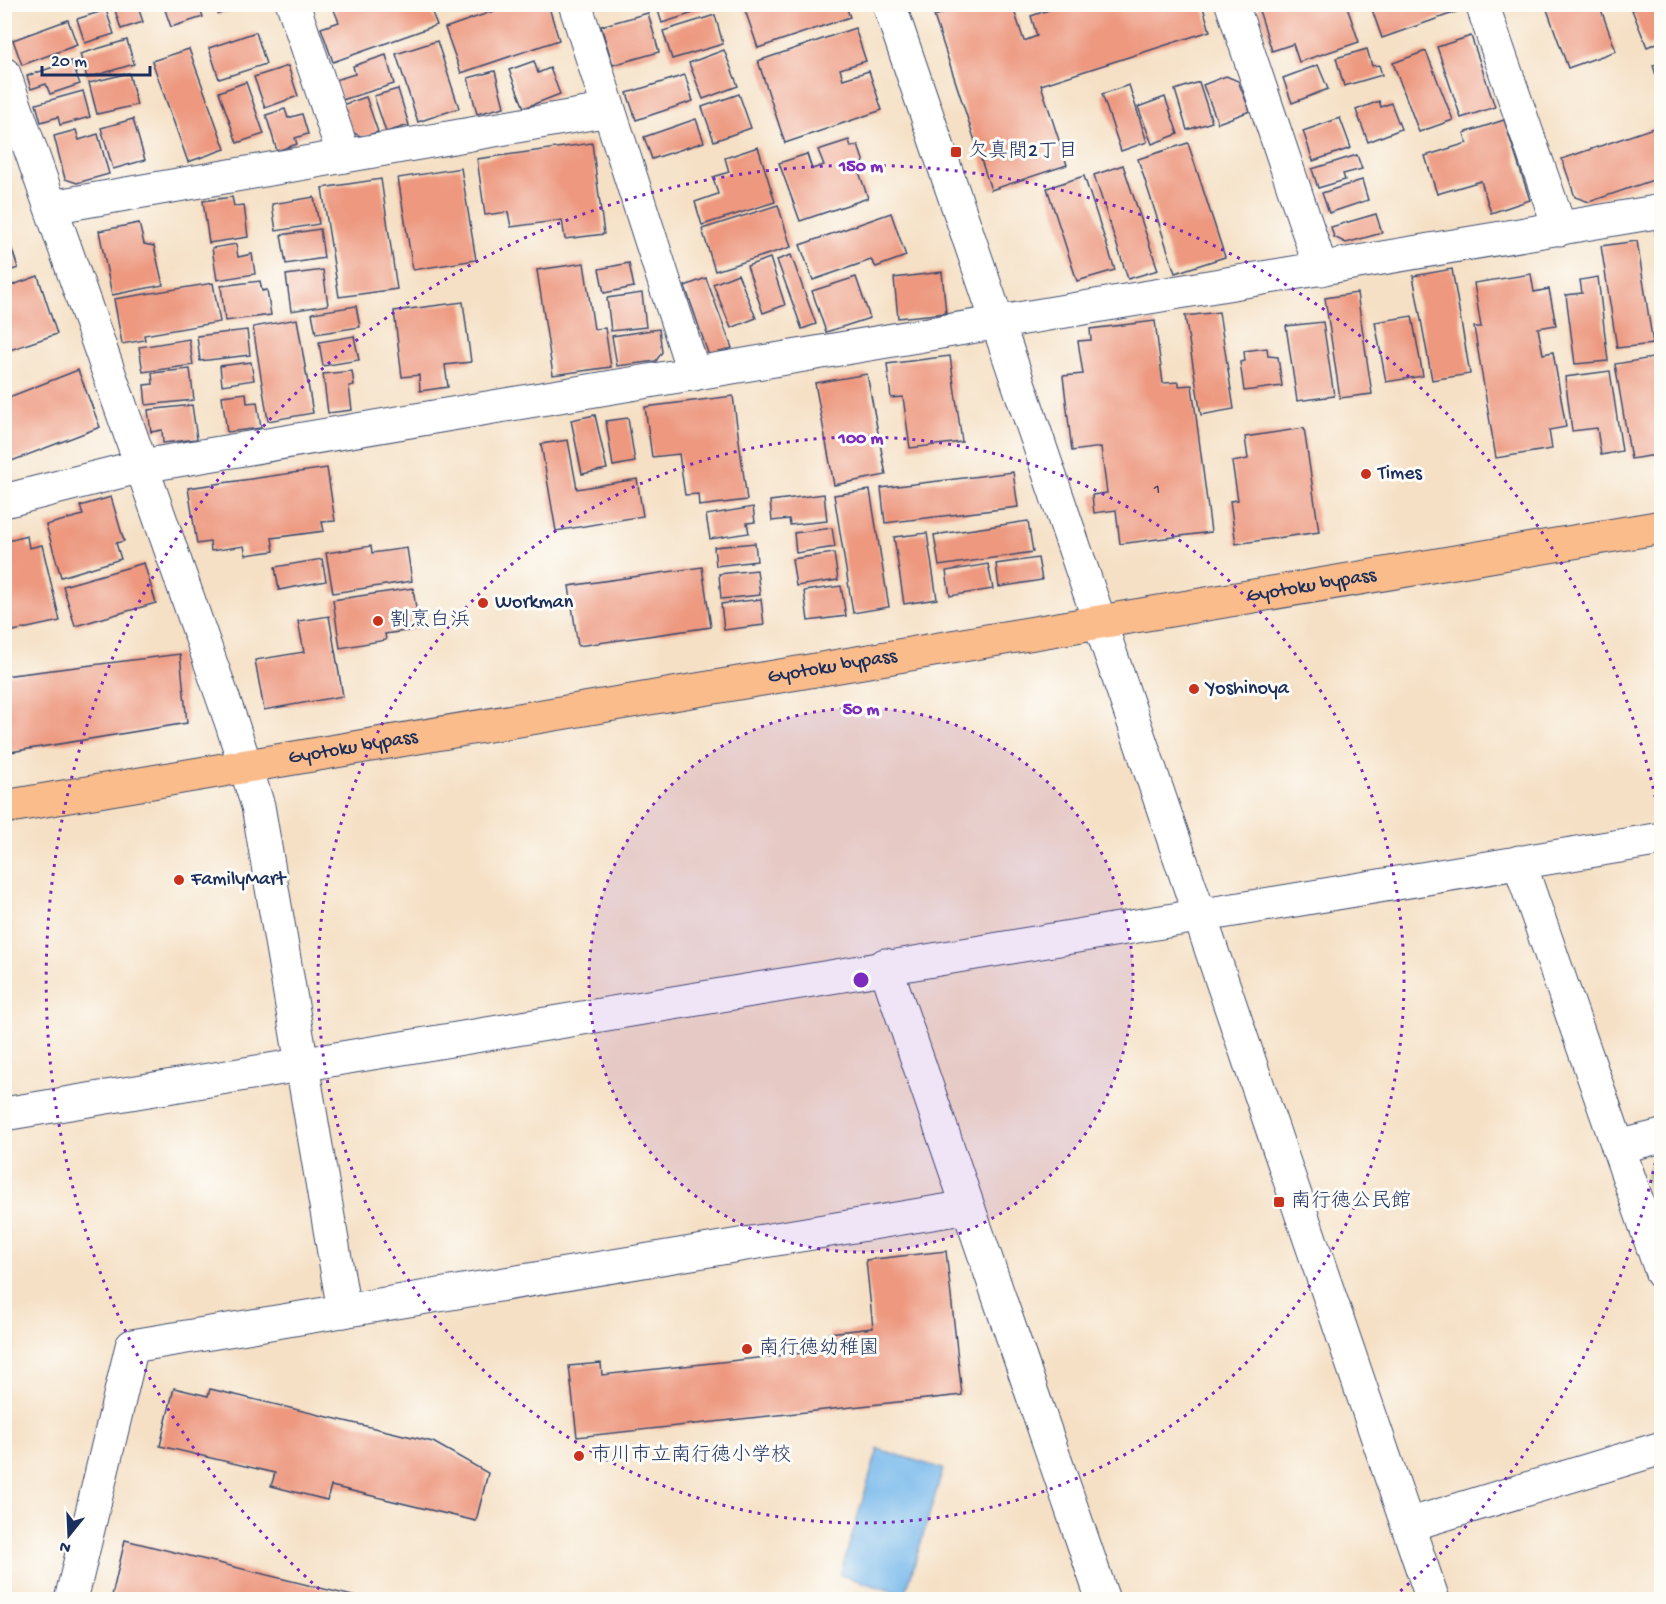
<svg xmlns="http://www.w3.org/2000/svg" width="1666" height="1604" viewBox="0 0 1666 1604" font-family="'Gochi Hand','Klee One',sans-serif">
<rect width="100%" height="100%" fill="#fdfcf7"/>
<filter id="ink" filterUnits="userSpaceOnUse"><feTurbulence type="fractalNoise" baseFrequency=".0167" numOctaves="2"/><feDisplacementMap in="SourceGraphic" scale="12" xChannelSelector="R" yChannelSelector="G"/><feConvolveMatrix kernelMatrix="1 2 1 2 8 2 1 2 1" color-interpolation-filters="sRGB"/></filter>
<filter id="wash" filterUnits="userSpaceOnUse"><feTurbulence type="fractalNoise" baseFrequency=".008" numOctaves="4" result="noise"/><feDisplacementMap in="SourceGraphic" scale="24" xChannelSelector="R" yChannelSelector="G"/><feGaussianBlur stdDeviation="1.35" result="paint"/><feColorMatrix in="noise" values="0 0 0 0 0 0 0 0 0 0 0 0 0 0 0 0 0 1.4 0 .05"/><feComposite in="paint" operator="in"/></filter>
<g filter="url(#wash)">
<rect width="100%" height="100%" fill="#f5e0c5"/>
<path fill="#a6c973" stroke="#607c68" stroke-width="1.5" d="M1661,1154V1225L1646,1179L1654,1156Z"/>
<path fill="#76b8eb" stroke="#4874a4" stroke-width="1.5" d="M878,1449L943,1469L905,1595L840,1575Z"/>
<g id="blocks">
<g fill="#ed987f">
<path d="M113,4H137L143,22L121,29Z"/>
<path d="M163,4H199L203,17L171,27Z"/>
<path d="M215,4H248V5L218,14Z"/>
<path d="M449,4H467V7L451,11Z"/>
<path d="M514,4H548L559,40L461,73L445,28Z"/>
<path d="M656,4H708L709,8L662,23Z"/>
<path d="M743,4H845L850,17L758,48Z"/>
<path d="M971,4H1012L1024,41L1037,36L1031,16L1066,4H1202L1210,31L1041,85L1067,165L991,190L934,16Z"/>
<path d="M1257,4H1346L1359,42L1299,62L1293,44L1272,51Z"/>
<path d="M1370,4H1456L1459,11L1382,38Z"/>
<path d="M1545,4H1599L1616,51L1568,68Z"/>
<path d="M1647,4H1662V41L1647,47L1632,10Z"/>
<path d="M350,5H429L437,25L333,62L321,28L339,22L334,10Z"/>
<path d="M106,10L114,34L85,43L77,19Z"/>
<path d="M648,13L659,52L613,65L601,26Z"/>
<path d="M715,15L723,44L672,59L663,31Z"/>
<path d="M68,20L77,45L22,65L13,40Z"/>
<path d="M855,28L866,61L840,69L843,79L869,71L882,110L785,143L758,61Z"/>
<path d="M256,32L266,64L219,79L209,48Z"/>
<path d="M1471,36L1495,107L1461,118L1437,47Z"/>
<path d="M127,40L134,64L87,78L80,54Z"/>
<path d="M437,41L459,108L418,122L396,54Z"/>
<path d="M189,49L225,149L188,162L152,61Z"/>
<path d="M1367,49L1372,66L1379,65L1382,75L1344,86L1336,58Z"/>
<path d="M724,50L738,86L703,99L689,63Z"/>
<path d="M1426,51L1453,120L1419,132L1393,63Z"/>
<path d="M386,55L394,84L342,100L335,80L355,74L353,66Z"/>
<path d="M71,61L80,84L50,94L46,84L31,89L27,76Z"/>
<path d="M534,61L538,73L550,68L560,94L524,108L509,70Z"/>
<path d="M1662,63V92H1661L1653,65Z"/>
<path d="M1318,65L1328,89L1292,103L1283,78Z"/>
<path d="M288,66L298,96L265,108L254,77Z"/>
<path d="M495,71L504,107L477,114L468,78Z"/>
<path d="M129,73L137,105L97,114L89,83Z"/>
<path d="M685,75L693,101L636,120L627,93Z"/>
<path d="M1226,76L1238,81L1250,111L1218,123L1203,85Z"/>
<path d="M246,82L264,134L237,143L219,92Z"/>
<path d="M1199,82L1212,122L1187,130L1175,90Z"/>
<path d="M1129,85L1147,142L1121,151L1102,94Z"/>
<path d="M398,89L409,125L386,132L374,96Z"/>
<path d="M83,91L90,117L60,125L58,117L41,122L36,104Z"/>
<path d="M739,94L751,128L714,141L702,107Z"/>
<path d="M366,97L378,132L363,137L351,132L342,105Z"/>
<path d="M1165,97L1178,134L1152,144L1138,107Z"/>
<path d="M1379,101L1381,107L1391,103L1401,129L1368,142L1356,110Z"/>
<path d="M285,109L288,118L302,114L308,134L295,138L297,144L277,151L266,115Z"/>
<path d="M1340,118L1351,148L1313,161L1303,131Z"/>
<path d="M133,119L145,160L113,169L101,128Z"/>
<path d="M696,119L704,142L652,159L644,137Z"/>
<path d="M1504,120L1530,200L1491,213L1481,181L1437,194L1425,156L1467,143L1464,133Z"/>
<path d="M1662,125V177L1589,202L1575,197L1562,159Z"/>
<path d="M76,130L79,140L98,134L109,174L77,183L65,179L54,136Z"/>
<path d="M849,140L851,147L858,145L864,163L857,166L868,198L800,221L779,163L807,154L812,169L824,165L818,150Z"/>
<path d="M592,143L604,234L565,239L562,220L511,227L508,212L485,215L477,159Z"/>
<path d="M1188,143L1225,257L1175,273L1138,159Z"/>
<path d="M758,147L775,202L702,225L695,202L718,194L713,177L729,172L725,158Z"/>
<path d="M1357,155L1362,169L1343,174L1345,180L1318,188L1312,169Z"/>
<path d="M1123,165L1158,270L1128,279L1094,175Z"/>
<path d="M461,168L476,260L413,270L398,178Z"/>
<path d="M1084,176L1115,270L1077,281L1047,188Z"/>
<path d="M381,179L397,289L339,297L322,188Z"/>
<path d="M1362,180L1368,200L1329,213L1322,193Z"/>
<path d="M232,197L234,206L244,205L248,237L209,243L203,201Z"/>
<path d="M314,197L319,224L276,231L272,204Z"/>
<path d="M778,205L791,247L715,271L702,229Z"/>
<path d="M891,213L906,256L876,267L871,260L813,280L800,245Z"/>
<path d="M1376,214L1382,233L1346,243L1334,237L1331,227Z"/>
<path d="M139,223L144,244L154,246L163,285L112,295L99,231Z"/>
<path d="M320,229L324,258L286,264L281,235Z"/>
<path d="M1662,231V262H1660L1655,232Z"/>
<path d="M1637,241L1653,344L1617,348L1601,246Z"/>
<path d="M10,243L18,268L4,273V245Z"/>
<path d="M236,244L238,257L252,254L255,274L217,280L212,248Z"/>
<path d="M791,255L816,324L802,329L777,260Z"/>
<path d="M770,258L785,305L763,313L747,266Z"/>
<path d="M584,263L594,329L605,328L611,367L553,375L537,270Z"/>
<path d="M629,263L634,287L604,293L599,269Z"/>
<path d="M1452,269L1470,374L1432,380L1413,276Z"/>
<path d="M323,270L328,305L291,311L286,275Z"/>
<path d="M942,272L946,313L898,318L894,278Z"/>
<path d="M738,274L756,318L731,328L713,284Z"/>
<path d="M1531,274L1534,292L1549,289L1556,325L1538,328L1543,354L1553,352L1566,427L1549,430L1552,449L1496,458L1474,327H1481L1474,283Z"/>
<path d="M38,276L57,334L4,352V288Z"/>
<path d="M856,277L870,318L826,332L812,291Z"/>
<path d="M1598,277L1608,361L1575,364L1566,295L1582,293L1580,280Z"/>
<path d="M706,278L732,348L709,356L685,286Z"/>
<path d="M260,281L262,291L267,290L271,315L225,321L221,286Z"/>
<path d="M213,283L220,322L144,335L145,340L122,344L114,299Z"/>
<path d="M642,293L646,327L611,331L607,298Z"/>
<path d="M1357,293L1372,394L1340,398L1325,298Z"/>
<path d="M463,302L471,362L445,365L448,387L420,391L419,375L402,377L394,311Z"/>
<path d="M356,306L360,327L316,334L312,313Z"/>
<path d="M1219,312L1234,409L1201,415L1185,316Z"/>
<path d="M1412,316L1423,376L1386,382L1375,322Z"/>
<path d="M297,319L313,413L268,421L253,327Z"/>
<path d="M1155,321L1163,383L1179,382V386L1192,385L1211,532L1120,544L1116,510L1094,513L1092,495L1107,493L1101,447L1072,451L1063,376L1083,374L1078,341L1091,340L1090,329Z"/>
<path d="M1323,322L1334,396L1297,401L1286,326Z"/>
<path d="M659,329L662,352L656,361L617,366L612,336Z"/>
<path d="M247,330L250,355L200,361L197,336Z"/>
<path d="M354,336L359,360L323,366L319,342Z"/>
<path d="M189,339L193,365L143,372L139,347Z"/>
<path d="M1267,348L1268,356L1278,357L1282,386L1244,391L1240,362L1245,361L1244,351Z"/>
<path d="M950,356L962,442L910,448L903,397L891,398L887,364Z"/>
<path d="M1658,357L1662,378V454L1631,459L1615,364Z"/>
<path d="M251,362L254,380L222,385L220,366Z"/>
<path d="M190,369L194,400L146,405L144,385L153,384L152,373Z"/>
<path d="M78,370L100,427L4,464V399Z"/>
<path d="M352,371L354,385L349,386L352,410L328,413L323,374Z"/>
<path d="M1610,371L1622,451L1601,455L1597,428L1572,431L1565,377Z"/>
<path d="M867,374L886,475L834,485L815,383Z"/>
<path d="M246,393L247,403L257,402L261,428L227,432L222,396Z"/>
<path d="M733,396L747,500L699,506L698,494L685,495L679,454L652,457L645,407Z"/>
<path d="M192,405L197,439L163,443L162,430L151,432L148,410Z"/>
<path d="M595,415L607,469L582,474L571,420Z"/>
<path d="M628,418L635,462L613,466L606,421Z"/>
<path d="M1304,428L1319,532L1236,544L1230,501L1238,500L1232,462L1248,459L1245,437Z"/>
<path d="M568,440L577,489L637,479L643,516L556,531L541,444Z"/>
<path d="M327,468L335,521L322,522L324,531L272,538L274,551L246,555L244,546L211,551L210,542L197,544L188,488Z"/>
<path d="M1013,472L1018,507L885,523L881,488Z"/>
<path d="M870,490L889,607L853,613L834,495Z"/>
<path d="M824,494L827,521L790,525L789,519L772,521L770,501Z"/>
<path d="M111,497L124,541L116,543L121,559L61,577L46,525L83,515L80,506Z"/>
<path d="M753,507L755,522L747,523L749,533L710,539L706,515Z"/>
<path d="M1028,521L1033,552L939,566L934,535Z"/>
<path d="M832,528L835,547L796,553L794,533Z"/>
<path d="M927,533L937,599L904,604L894,537Z"/>
<path d="M27,536L29,548L42,545L60,621L4,633V542Z"/>
<path d="M755,543L757,561L716,566L714,547Z"/>
<path d="M371,546L372,553L407,548L412,581L333,593L326,553Z"/>
<path d="M834,553L838,580L796,586L792,559Z"/>
<path d="M1038,558L1042,580L999,587L996,564Z"/>
<path d="M322,559L326,581L279,590L275,567Z"/>
<path d="M144,563L156,603L75,626L63,586Z"/>
<path d="M988,564L993,589L950,596L946,571Z"/>
<path d="M702,567L711,627L578,646L569,586Z"/>
<path d="M757,570L760,595L721,599L719,574Z"/>
<path d="M841,586L846,616L808,621L804,591Z"/>
<path d="M413,588L419,629L385,634L386,640L340,648L333,600Z"/>
<path d="M761,599L764,625L724,630L721,604Z"/>
<path d="M329,616L343,696L264,710L255,660L304,652L298,621Z"/>
<path d="M180,654L187,723L4,753V676Z"/>
<path d="M946,1251L962,1395L577,1437L569,1366L601,1363L602,1375L831,1350L829,1333L873,1328L866,1260Z"/>
<path d="M174,1388L208,1396L210,1389L433,1442L488,1473L476,1521L331,1486L327,1500L271,1486L275,1473L160,1446Z"/>
<path d="M125,1540L365,1599V1600H111Z"/>
</g>
</g>
</g>
<g filter="url(#ink)">
<use href="#blocks" fill-opacity="0" stroke="#3c4a6d" stroke-width="1.5"/>
<g fill="none" stroke-linecap="round" stroke-linejoin="round">
<g stroke="#3c4a6d" stroke-width="35">
<g id="minor">
<path d="M293,4L344,156"/>
<path d="M575,4L694,374"/>
<path d="M889,4L1433,1600"/>
<path d="M1232,4L1321,269"/>
<path d="M1482,4L1560,229"/>
<path d="M4,74L232,724L258,806L344,1311"/>
<path d="M51,207L609,110"/>
<path d="M4,501L142,466L1662,211"/>
<path d="M1519,862L1662,1273"/>
<path d="M885,965L1103,1600"/>
<path d="M4,1114L1662,839"/>
<path d="M1618,1147L1662,1136"/>
<path d="M1408,1525L1662,1448"/>
<path d="M71,1600L132,1346L968,1207"/>
</g>
</g>
<g stroke="#3c4a6d" stroke-width="35">
<g id="major">
<path id="s1" d="M4,807L1662,527"/>
</g>
</g>
<use href="#minor" stroke="#fff" stroke-width="33"/>
<use href="#major" stroke="#fabc8b" stroke-width="33"/>
</g>
</g>
<circle cx="861" cy="980" r="272" fill="#7b2cbf" fill-opacity=".12"/>
<g fill="none" stroke="#7b2cbf" stroke-width="3" stroke-dasharray="3 6">
<circle cx="861" cy="980" r="272"/>
<circle cx="861" cy="980" r="543"/>
<path d="M1661 1136A815 815 0 0 1 1396 1595M326 1595A815 815 0 1 1 1661 824"/>
</g>
<g fill="#c8321e" stroke="#fdfcf7" stroke-width="2">
<rect x="950" y="146" width="12" height="12" rx="3"/>
<circle cx="1366" cy="474" r="6"/>
<circle cx="483" cy="603" r="6"/>
<circle cx="378" cy="621" r="6"/>
<circle cx="1194" cy="689" r="6"/>
<circle cx="179" cy="880" r="6"/>
<rect x="1273" y="1196" width="12" height="12" rx="3"/>
<circle cx="747" cy="1349" r="6"/>
<circle cx="579" cy="1456" r="6"/>
</g>
<g text-anchor="middle" dominant-baseline="central" stroke-width="6" stroke-linejoin="round" paint-order="stroke">
<g font-size="16" fill="#504966">
<text x="1157" y="490">1</text>
</g>
<g font-size="20" fill="#1b2f5e" stroke="#fdfcf7" text-anchor="start">
<text x="968" y="152">欠真間2丁目</text>
<text x="1378" y="474">Times</text>
<text x="495" y="603">Workman</text>
<text x="390" y="621">割烹白浜</text>
<text x="1206" y="689">Yoshinoya</text>
<text x="191" y="880">FamilyMart</text>
<text x="1291" y="1202">南行徳公民館</text>
<text x="759" y="1349">南行徳幼稚園</text>
<text x="591" y="1456">市川市立南行徳小学校</text>
</g>
<g font-size="20" fill="#1b2f5e" stroke="#fdfcf7">
<text stroke="none"><textPath href="#s1" startOffset="1326">Gyotoku bypass</textPath></text>
<text stroke="none"><textPath href="#s1" startOffset="840">Gyotoku bypass</textPath></text>
<text stroke="none"><textPath href="#s1" startOffset="354">Gyotoku bypass</textPath></text>
</g>
</g>
<circle cx="861" cy="980" r="9" fill="#7b2cbf" stroke="#fdfcf7" stroke-width="3"/>
<g font-size="18" text-anchor="middle" font-weight="bold" fill="#7b2cbf" stroke="#fdfcf7" stroke-width="6" stroke-linejoin="round" paint-order="stroke">
<text x="861" y="171">150 m</text>
<text x="861" y="443">100 m</text>
<text x="861" y="714">50 m</text>
</g>
<rect width="1666" height="1604" fill="none" stroke="#fdfcf7" stroke-width="24"/>
<g transform="translate(69 1535) rotate(198)" stroke="#fdfcf7" stroke-width="4.5" paint-order="stroke">
<path d="M0-4.5L10 22L0 15L-10 22Z" fill="#1b2f5e"/>
<text y="-9" font-size="16" font-weight="bold" text-anchor="middle" fill="#1b2f5e">N</text>
</g>
<path d="M42 66v9h108v-9" fill="none" stroke="#1b2f5e" stroke-width="3"/>
<text x="51" y="66" font-size="18" fill="#1b2f5e" stroke="#fdfcf7" stroke-width="4.5" paint-order="stroke">20 m</text>
</svg>
